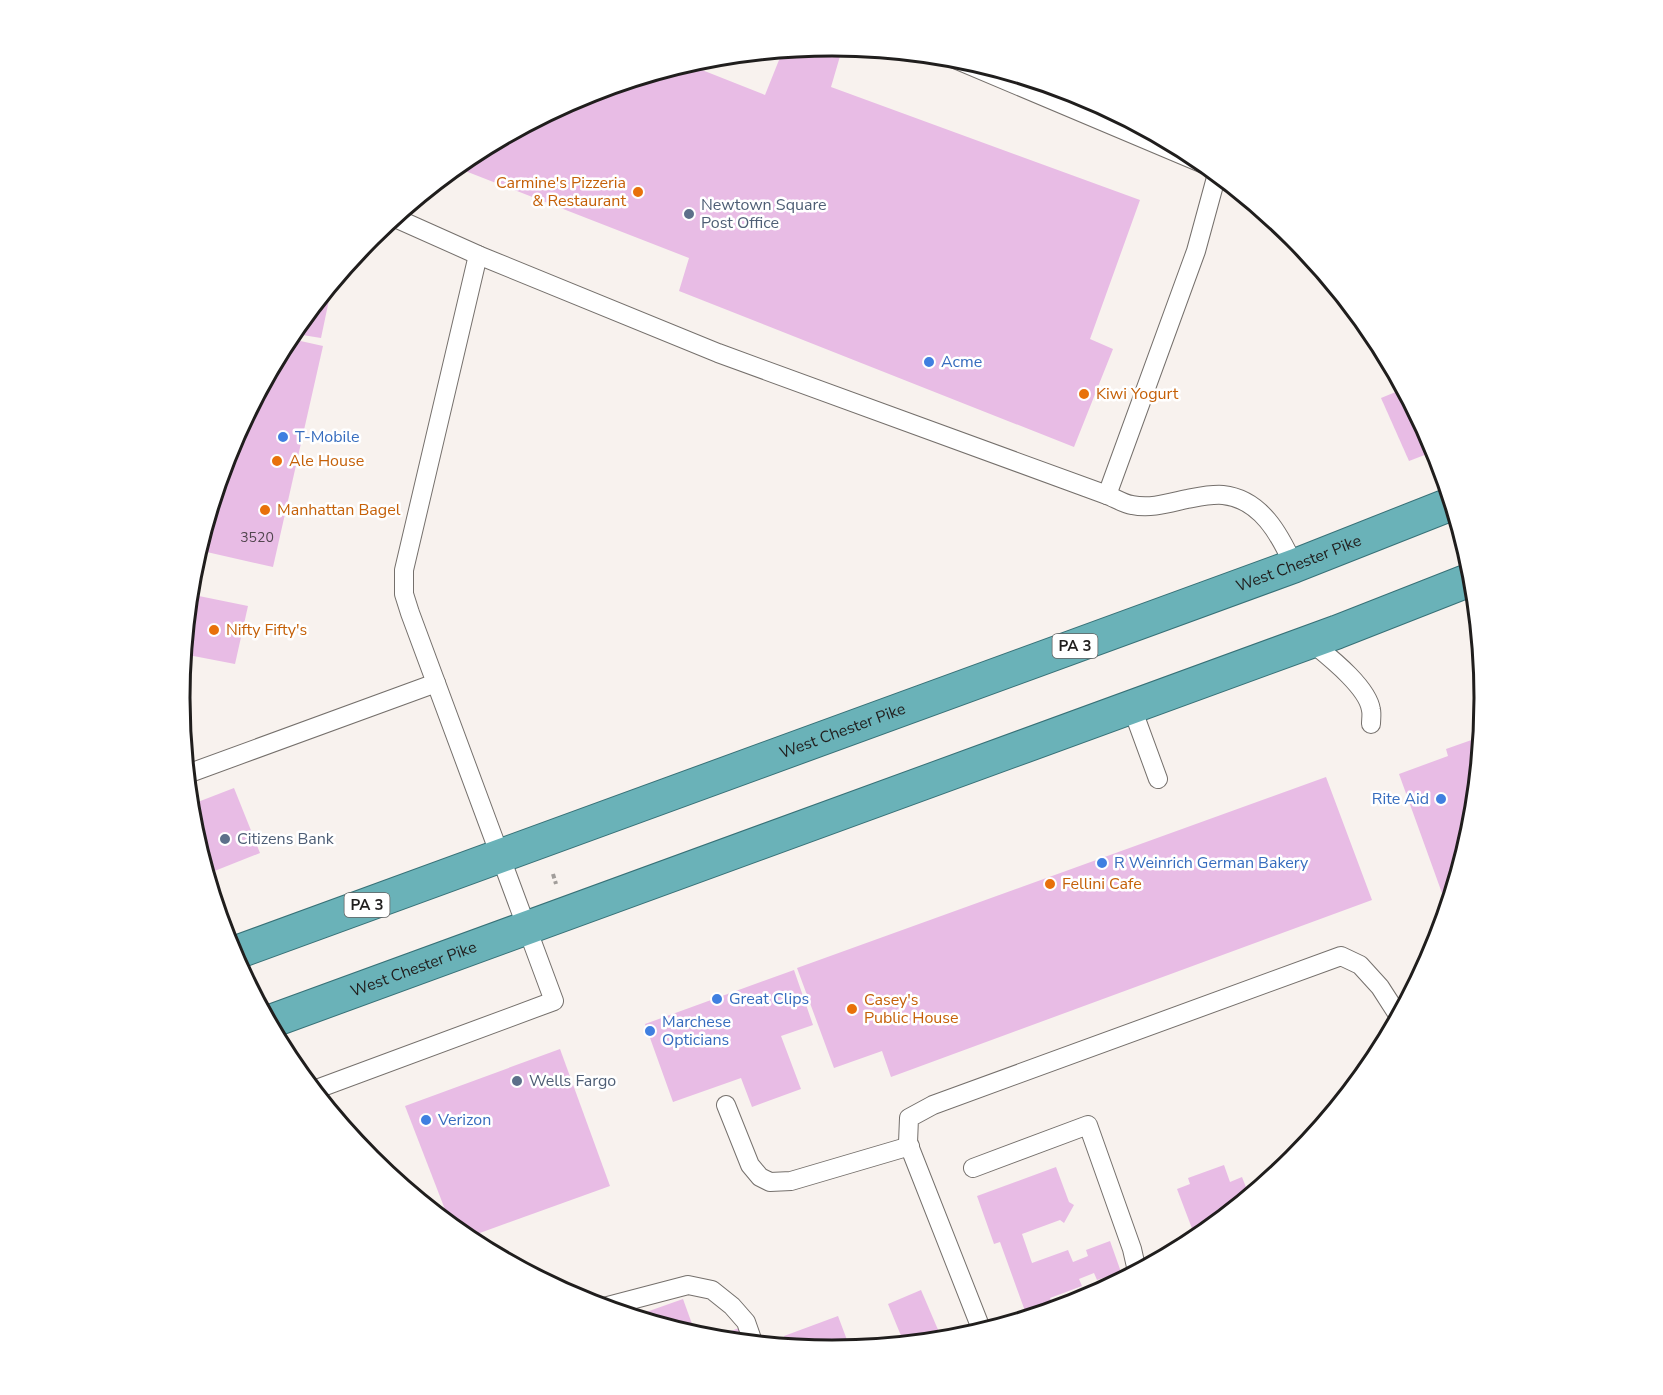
<svg xmlns="http://www.w3.org/2000/svg" width="1663" height="1395" viewBox="0 0 1663 1395" font-family="'Nunito Sans',sans-serif">
<rect width="100%" height="100%" fill="#f8f2ee"/>
<g fill="#e8bce5">
<path d="M832,45L843,46L831,87L1140,200L1090,339L1113,349L1074,447L679,291L689,258L455,167L469,155L582,95L706,57L702,70L765,95L783,50Z"/>
<path d="M333,281L321,338L290,333L330,285Z"/>
<path d="M287,338L323,346L273,567L198,550L229,447Z"/>
<path d="M1403,389L1435,451L1409,461L1381,398Z"/>
<path d="M189,594L248,606L235,664L183,654Z"/>
<path d="M1480,737L1471,825L1447,907L1399,774L1448,756L1446,749Z"/>
<path d="M1326,777L1372,900L891,1077L882,1051L834,1068L797,968Z"/>
<path d="M234,788L260,853L207,874L191,824L190,805Z"/>
<path d="M794,970L813,1025L781,1036L801,1089L752,1107L741,1078L673,1102L645,1024Z"/>
<path d="M560,1049L610,1186L466,1238L451,1225L405,1106Z"/>
<path d="M1224,1165L1230,1182L1242,1177L1249,1195L1196,1239L1177,1189L1190,1184L1188,1178Z"/>
<path d="M1056,1167L1069,1202L1074,1205L1064,1223L1060,1220L1022,1234L1032,1263L1068,1250L1073,1262L1088,1256L1086,1250L1110,1241L1121,1272L1097,1280L1094,1273L1079,1279L1082,1286L1050,1298L1052,1302L1025,1311L1000,1242L994,1244L977,1196Z"/>
<path d="M921,1290L942,1339L904,1343L888,1304Z"/>
<path d="M683,1299L696,1335L635,1316Z"/>
<path d="M838,1316L850,1348L831,1350L788,1346L784,1336Z"/>
<path d="M739,1328L743,1341L712,1338Z"/>
</g>
<g fill="none" stroke-linecap="round" stroke-linejoin="round">
<g stroke="#75706c" stroke-width="20">
<g id="service">
<path d="M950,57L1206,165"/>
<path d="M393,217L478,255L718,353L1107,495C1115,498 1124,504 1132,505C1151,509 1169,503 1187,499C1198,497 1211,494 1223,495C1261,499 1280,535 1294,566"/>
<path d="M1107,495L1196,251L1217,174"/>
<path d="M1311,642C1328,656 1368,687 1371,710C1372,714 1371,720 1371,724"/>
<path d="M1132,708L1158,779"/>
<path d="M187,774L436,683"/>
<path d="M314,1090L554,1001L410,613L404,594V570L478,255"/>
<path d="M726,1105L750,1165L760,1177L770,1182L791,1181L910,1146"/>
<path d="M973,1168L1088,1125L1132,1249L1137,1271"/>
<path d="M604,1307L688,1285L712,1290L732,1306L746,1322L753,1342"/>
<path d="M982,1331L908,1143L909,1118L933,1105L1341,956L1360,965L1380,987L1398,1015"/>
</g>
</g>
<g stroke="#377177" stroke-width="35">
<g id="trunk">
<path id="s1" d="M232,954L1294,566L1451,504"/>
<path id="s2" d="M269,1022L1337,632L1472,579"/>
</g>
</g>
<path stroke="#a19d9a" stroke-width="4" stroke-dasharray="4.5 3" stroke-linecap="butt" d="M553,874L556,884"/>
<use href="#service" stroke="#fff" stroke-width="18"/>
<use href="#trunk" stroke="#6ab2b8" stroke-width="33"/>
</g>
<g fill="#e8710a" stroke="#fff" stroke-width="2">
<circle cx="638" cy="192" r="6"/>
<circle cx="1084" cy="394" r="6"/>
<circle cx="277" cy="461" r="6"/>
<circle cx="265" cy="510" r="6"/>
<circle cx="214" cy="630" r="6"/>
<circle cx="1050" cy="884" r="6"/>
<circle cx="852" cy="1009" r="6"/>
</g>
<g fill="#5c6f8a" stroke="#fff" stroke-width="2">
<circle cx="689" cy="214" r="6"/>
<circle cx="225" cy="839" r="6"/>
<circle cx="517" cy="1081" r="6"/>
</g>
<g fill="#3f7fe0" stroke="#fff" stroke-width="2">
<circle cx="929" cy="362" r="6"/>
<circle cx="283" cy="437" r="6"/>
<circle cx="1441" cy="799" r="6"/>
<circle cx="1102" cy="863" r="6"/>
<circle cx="717" cy="999" r="6"/>
<circle cx="650" cy="1031" r="6"/>
<circle cx="426" cy="1120" r="6"/>
</g>
<g text-anchor="middle" dominant-baseline="central" stroke-width="5" stroke-linejoin="round" paint-order="stroke">
<g font-size="14" fill="#52464f">
<text x="257" y="537">3520</text>
</g>
<g fill="#fff" stroke="#636261" stroke-width="1.5">
<rect x="1052.5" y="634" width="45" height="24" rx="4.5"/>
<rect x="344.5" y="893" width="45" height="24" rx="4.5"/>
</g>
<g font-size="15" font-weight="bold" fill="#201e1d">
<text x="1075" y="646">PA 3</text>
<text x="367" y="905">PA 3</text>
</g>
<g font-size="16" fill="#c56008" stroke="#fff" text-anchor="start">
<text x="626" y="183" text-anchor="end">Carmine's Pizzeria<tspan x="626" dy="18">&amp; Restaurant</tspan></text>
<text x="1096" y="394">Kiwi Yogurt</text>
<text x="289" y="461">Ale House</text>
<text x="277" y="510">Manhattan Bagel</text>
<text x="226" y="630">Nifty Fifty's</text>
<text x="1062" y="884">Fellini Cafe</text>
<text x="864" y="1000">Casey's<tspan x="864" dy="18">Public House</tspan></text>
</g>
<g font-size="16" fill="#4e5e75" stroke="#fff" text-anchor="start">
<text x="701" y="205">Newtown Square<tspan x="701" dy="18">Post Office</tspan></text>
<text x="237" y="839">Citizens Bank</text>
<text x="529" y="1081">Wells Fargo</text>
</g>
<g font-size="16" fill="#366cbe" stroke="#fff" text-anchor="start">
<text x="941" y="362">Acme</text>
<text x="295" y="437">T-Mobile</text>
<text x="1429" y="799" text-anchor="end">Rite Aid</text>
<text x="1114" y="863">R Weinrich German Bakery</text>
<text x="729" y="999">Great Clips</text>
<text x="662" y="1022">Marchese<tspan x="662" dy="18">Opticians</tspan></text>
<text x="438" y="1120">Verizon</text>
</g>
<g font-size="16" fill="#201e1d" stroke="#fff">
<text stroke="none"><textPath href="#s1" startOffset="1136">West Chester Pike</textPath></text>
<text stroke="none"><textPath href="#s1" startOffset="650">West Chester Pike</textPath></text>
<text stroke="none"><textPath href="#s2" startOffset="154">West Chester Pike</textPath></text>
</g>
</g>
<path d="M0 0H1663V1395H0ZM190 698a642 642 0 1 1 1284 0a642 642 0 1 1-1284 0Z" fill="#fff" fill-rule="evenodd"/>
<path fill="none" stroke="#201e1d" stroke-width="3" d="M190 698a642 642 0 1 1 1284 0a642 642 0 1 1-1284 0Z"/>
</svg>
